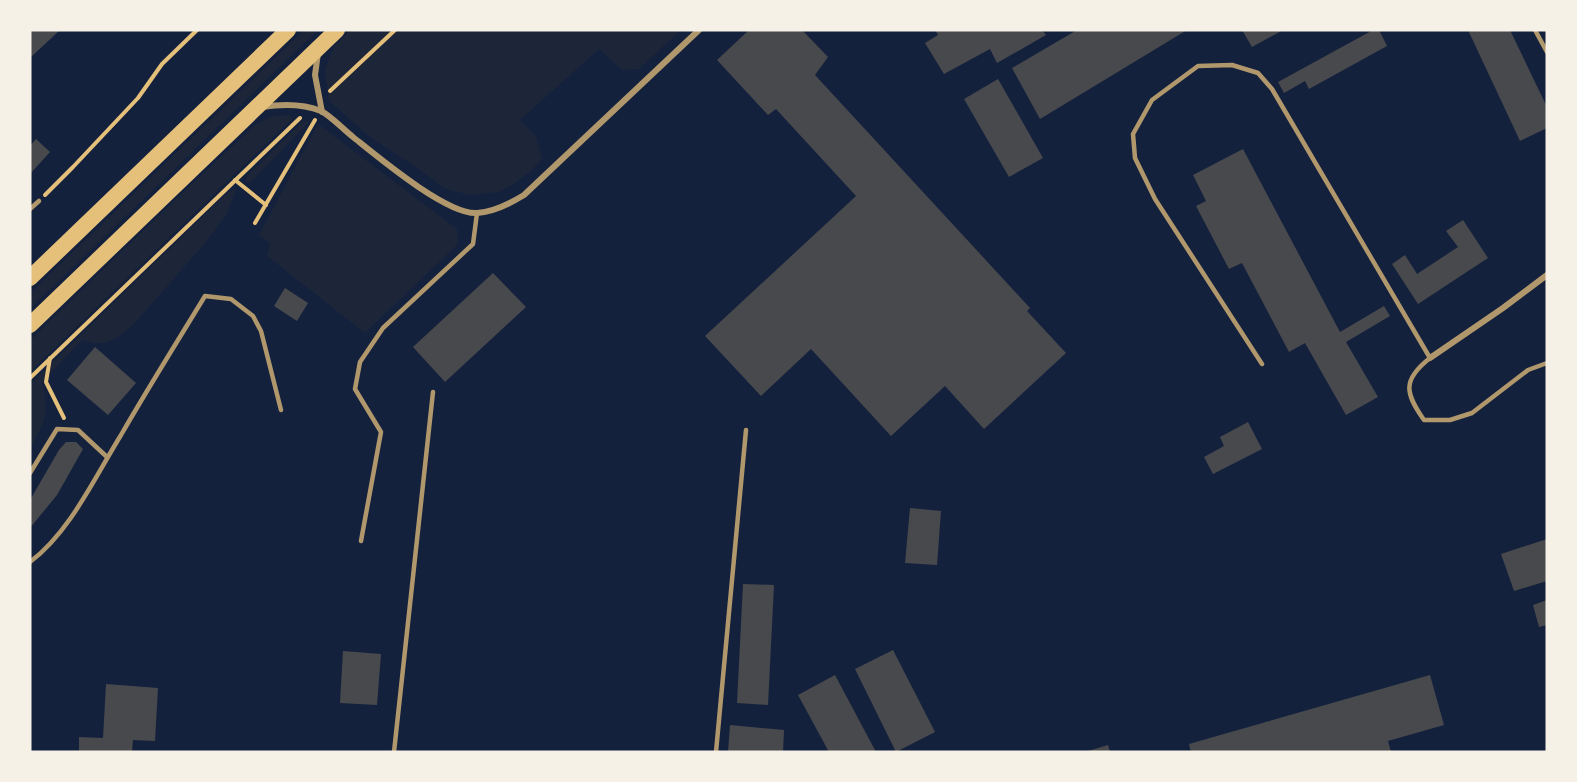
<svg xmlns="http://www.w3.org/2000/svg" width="1577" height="782" viewBox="0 0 1577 782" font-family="'Public Sans',sans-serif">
<rect width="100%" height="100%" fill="#14213d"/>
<g fill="#1d2539">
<path d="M304,30H318L30,309V293Z"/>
<path d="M351,30H681L639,69L622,70L599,49L520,120L536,136L542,159L532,170L515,183L499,192L469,195L444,188L416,167L371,138L329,101L325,70L334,46Z"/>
<path d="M290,115L292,119L30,372V340L176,199L255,125L272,116Z"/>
<path d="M303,121H310L251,182H246L247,176Z"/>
<path d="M318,124L457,229L458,244L365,333L267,256L270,243L259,235Z"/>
<path d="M236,189L227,214L206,242L133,325L118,337L106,343H93L82,340L42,382C49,413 46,421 30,448V384L227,193Z"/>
</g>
<g fill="#48494c">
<path d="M30,30H60L30,58Z"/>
<path d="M749,30H802L828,57L815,75L1030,308L1027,311L1066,353L984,429L945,386L891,436L811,349L761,396L705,336L856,196L776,109L768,115L717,60Z"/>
<path d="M935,30H1042L1046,35L997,63L990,49L944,74L925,43L938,35Z"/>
<path d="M1077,30H1187L1040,119L1012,68Z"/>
<path d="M1242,30H1283L1252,47Z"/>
<path d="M1373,30H1379L1387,46L1309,89L1305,81L1284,93L1278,82Z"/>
<path d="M1468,30H1510L1547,107V128L1520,141Z"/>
<path d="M998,79L1043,158L1009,177L964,99Z"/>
<path d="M36,139L50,152L30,174V146Z"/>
<path d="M1243,149L1340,332L1384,306L1390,316L1346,342L1378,397L1346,415L1305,343L1289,352L1242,263L1229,269L1196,206L1206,201L1193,175Z"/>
<path d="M1463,220L1488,258L1418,304L1392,264L1405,255L1417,274L1458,247L1446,231Z"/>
<path d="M493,273L526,307L445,382L413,347Z"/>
<path d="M285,288L308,303L297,321L274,306Z"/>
<path d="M95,347L136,383L108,415L67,380Z"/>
<path d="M1248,422L1262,449L1213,474L1204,457L1224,446L1220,437Z"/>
<path d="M66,442H76L83,449L57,495L30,528V500L59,450Z"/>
<path d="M910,508L941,511L937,565L905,563Z"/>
<path d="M1547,539V581L1514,591L1501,554Z"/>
<path d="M743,584L774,585L768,705L737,703Z"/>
<path d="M1547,600V625L1539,627L1533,605Z"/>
<path d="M893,650L935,732L896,752L855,669Z"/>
<path d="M343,651L381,654L377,705L340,703Z"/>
<path d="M835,675L876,752H829L798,695Z"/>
<path d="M1430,675L1444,725L1388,741L1391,752H1191L1189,744Z"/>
<path d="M106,684L158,688L155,741L133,740L132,752H79V737L103,738Z"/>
<path d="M730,725L784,730L783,752H728Z"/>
<path d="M1108,745L1110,752H1088V751Z"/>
</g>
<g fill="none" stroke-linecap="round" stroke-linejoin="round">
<g stroke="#e5c07b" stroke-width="4">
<path d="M330,91L395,30"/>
<path d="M235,180L266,205"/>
<path d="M45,195L73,167L138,98L162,64L197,30"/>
<path d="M255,223L315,120"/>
<path d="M50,358L46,382L64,418"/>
<path d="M30,378L300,118"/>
</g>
<g stroke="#b1986c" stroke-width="4.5">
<path d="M1535,30L1547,52"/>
<path d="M30,209L39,201"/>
<path d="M1262,364L1155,199L1135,158L1133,134L1152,100L1198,66L1232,65L1258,73L1272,89L1430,358C1402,380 1405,393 1424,420H1450L1472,413L1528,370L1547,363"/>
<path d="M30,473L57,429L78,430L107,457"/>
<path d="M361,541L381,432L355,389L360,362L383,328L473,244L477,213"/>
<path d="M30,562C70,532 95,477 121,435C148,388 177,342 205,296L231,299L253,316L261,331L281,410"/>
<path d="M394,752L433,392"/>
<path d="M716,752L746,430"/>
</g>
<g stroke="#b1986c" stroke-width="6">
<path d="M318,53L315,75L322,112"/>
<path d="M262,107C281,104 304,104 321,111C331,116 344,130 353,137C378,157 447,215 477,213C492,212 511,203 524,195L699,30"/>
<path d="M1430,358L1503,308L1547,275"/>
</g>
<g stroke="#e5c07b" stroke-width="16">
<path d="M30,278L288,30"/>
<path d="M30,325L337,30"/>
</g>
</g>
<rect width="1577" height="782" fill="none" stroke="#f6f1e7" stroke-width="63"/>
</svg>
